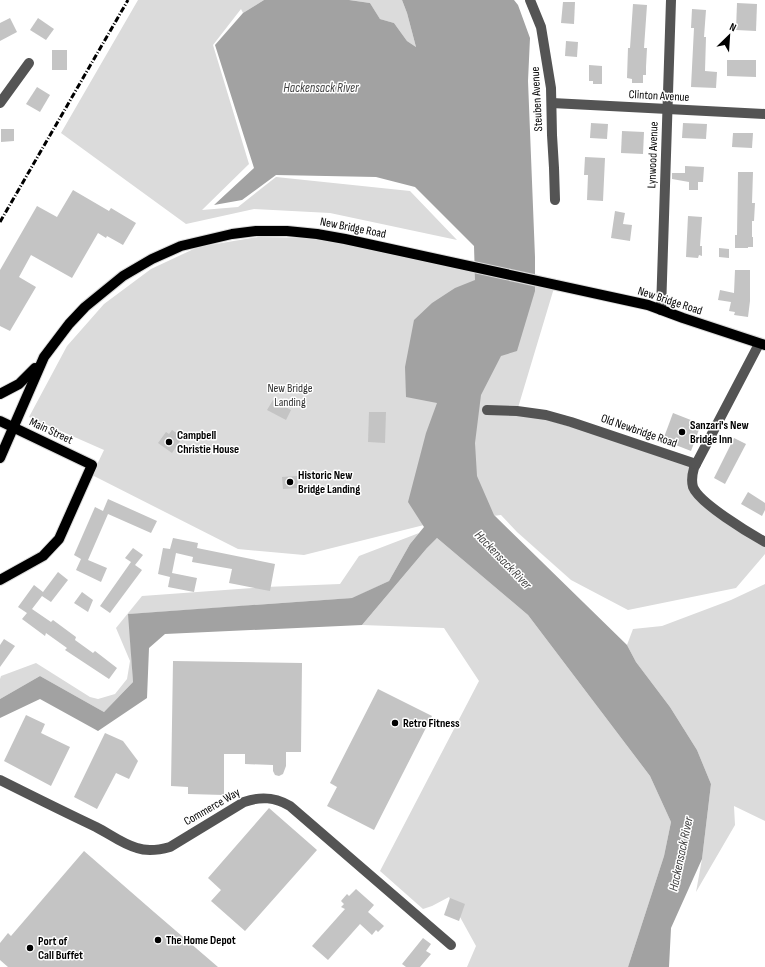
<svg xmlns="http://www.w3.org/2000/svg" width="765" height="967" viewBox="0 0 765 967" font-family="'Sofia Sans Condensed',sans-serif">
<rect width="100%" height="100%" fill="#fff"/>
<g fill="#dbdbdb">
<path d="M138,0H264L243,13L241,9L213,45L249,164L202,210L238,207L276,177L410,191L457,240L330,213L254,209L186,224L61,133Z"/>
<path d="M349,0H402L407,13L416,47L407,41L394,23L380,19L370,3Z"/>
<path d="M258,237L318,238L554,288L517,411L696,464L693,488L765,542V554L736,588L628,610L571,580L517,532L501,515L432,523L304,555L238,549L92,475L104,450L29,417L67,346L104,304L151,269L198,247Z"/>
<path d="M419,533L410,544L389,581L353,598L129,614L133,682L104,712L40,676L0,699V679L1,676L36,663L90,697L98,699L115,694L127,679L130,661L116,628L142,596L265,587L340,584L359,556Z"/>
<path d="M437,538L528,615L650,776L671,822L664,856L628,967H467L476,946L449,897L432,906L423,909L380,871L479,681L444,628L362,625L427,548Z"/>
<path d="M765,584V821L734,806L735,825L696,892L702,859L711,784L697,750L670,707L636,662L627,645L633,629L662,626L731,600Z"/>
</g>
<path fill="#a2a2a2" d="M264,0H349L370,3L380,19L394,23L407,41L416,47L407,13L402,0H514L518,5L530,38L528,81L535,257V291L517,351L501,356L481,395L475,443L477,476L494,515L627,645L636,662L670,707L697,750L711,784L702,859L671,928L669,967H628L664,856L671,822L650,776L528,615L437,538L427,548L362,625L165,634L149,648L147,698L98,731L40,699L0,718V699L40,676L104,712L133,682L128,614L352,598L389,581L410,544L424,527L408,502L426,433L437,403L406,397L405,367L414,320L432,303L455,288L475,280L474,246L415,187L376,177L276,175L242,200L214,205L254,168L215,45L243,13Z"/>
<g fill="#c4c4c4">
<path d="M563,2H575L574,24L561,23Z"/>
<path d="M737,3L757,4L756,31L736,30Z"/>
<path d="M633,4L647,5L644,48H647L646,67V75H643V83H632V79L627,78L628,48H630Z"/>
<path d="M692,9L706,10L704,37H706L705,71L717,72L716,88L691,87L694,28H691Z"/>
<path d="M10,18L17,32L0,41V23Z"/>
<path d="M38,18L54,29L46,40L30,30Z"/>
<path d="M566,41L578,42L577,57L565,56Z"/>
<rect x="52" y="50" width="15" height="20"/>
<path d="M727,60H756V77L727,76Z"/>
<path d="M589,65L602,66V84H593V81H589Z"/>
<path d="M37,87L50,95L40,112L26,104Z"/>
<path d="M591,123L608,124L607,139L590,138Z"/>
<path d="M683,123L707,124L706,139L682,138Z"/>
<path d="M1,129H14V141L1,142Z"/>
<path d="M622,131L644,132L643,154L621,153Z"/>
<path d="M733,133H753L752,148L732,147Z"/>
<path d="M585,157L605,158L603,201L587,200L588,175H584Z"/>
<path d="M685,166L704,167L703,182H698V190H689V182L672,179V173H685Z"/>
<path d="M738,172H753L752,203H755L754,221H752V237H753V247H748V248H735V235H737Z"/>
<path d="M73,190L109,211L111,208L136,223L123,245L107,236L106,238L98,233L72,278L31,255L19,277L36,287L10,331L0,326V270L37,206L57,217Z"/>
<path d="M615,211L625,213L623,224L632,225L630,241L611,238Z"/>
<path d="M688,216L702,217L700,246H702V256L699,255L698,258L686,257Z"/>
<path d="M719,248L729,249V258L719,257Z"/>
<path d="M735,270H750V301L748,317L734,315L735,312L729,311L731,302L718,300L720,290L734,293Z"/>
<path d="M273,400L291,410L286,420L267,410Z"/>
<path d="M369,412H386L385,443L368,442Z"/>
<path d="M673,413L701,424L691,451L663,440Z"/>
<path d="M172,430L178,434L176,438L180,441L172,453L158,443L166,432L169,434Z"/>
<path d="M734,438L746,444L725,484L714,478Z"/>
<path d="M297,476L298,488L283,489L282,477Z"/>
<path d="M748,492L765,503V510L762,516L741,504Z"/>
<path d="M108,499L157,521L151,533L108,514L88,560L107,568L101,582L76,570L81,559L74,555L95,507L103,511Z"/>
<path d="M173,538L198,543L197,548L275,564L270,591L229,583L232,569L192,562L193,557L176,553L172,573L197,578L194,592L168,587L170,577L158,574L163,548L170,549Z"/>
<path d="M133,548L143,555L135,565L142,570L110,613L100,606L131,562L125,558Z"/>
<path d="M58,572L68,580L51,602L42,596L32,609L51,622L53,620L76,637L75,640L93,653L95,651L117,668L109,679L65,650L67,648L46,633L45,636L22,619L27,613L18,607L34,585L43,592Z"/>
<path d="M82,592L93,600L88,612L74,603Z"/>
<path d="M4,639L15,646L0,667V645Z"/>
<path d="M173,661L302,663L301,752H286V766L283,774L279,776L275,775L273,771V765L245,764V754H224V795L188,794V787L171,786Z"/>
<path d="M378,689L432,716L374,830L327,806L337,787L330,783Z"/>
<path d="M26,715L45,724L41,733L70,747L51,786L4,761Z"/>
<path d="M105,733L123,741L138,761L129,779L116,773L97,809L74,797Z"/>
<path d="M269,808L317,850L245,931L211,901L221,890L208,878Z"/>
<path d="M84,851L154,912L218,967H8L0,960V943L8,933L11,936Z"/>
<path d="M356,889L374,905L368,912L384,926L378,932L376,930L372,935L360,924L328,960L312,946L345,909L341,907L344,904L341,901L347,894L349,896Z"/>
<path d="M450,898L465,904L459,921L444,915Z"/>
<path d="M423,938L431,944L426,951L431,954L420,967H406L402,964Z"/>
</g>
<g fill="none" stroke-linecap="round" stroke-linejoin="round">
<g stroke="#dbdbdb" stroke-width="12">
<g id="major">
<path d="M0,394L19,384L35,368"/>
<path d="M0,421L92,465L59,539L43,556L0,580"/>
<path d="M0,458L44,357L69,324L85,307L123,276L152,259L181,246L232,234L256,231H287L317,234L345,239L648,305L683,318L765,345"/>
</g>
</g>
<g stroke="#545454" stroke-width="10">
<path d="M530,0L541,27L551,88L552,135L554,168L555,200"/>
<path d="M0,103L29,63"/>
<path d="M552,103L765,114"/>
<path d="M661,310L671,0"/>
<path d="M759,344L694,468C692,475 691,480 693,487C699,503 749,533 765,542"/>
<path d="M487,410L517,411L546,415L571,422L696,464"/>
<path d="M0,780C32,796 64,812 96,827C110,834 122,844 137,848C148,852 159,850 170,847L244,802C261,796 275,797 290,806L451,945"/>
</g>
<use href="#major" stroke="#000" stroke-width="10"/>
<path stroke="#000" stroke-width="3" stroke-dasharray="6 2 1 2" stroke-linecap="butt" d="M0,222L128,0"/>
</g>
<g fill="#000" stroke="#fff" stroke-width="1.5">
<circle cx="682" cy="432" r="4"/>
<circle cx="169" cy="442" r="4"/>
<circle cx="290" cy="482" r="4"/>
<circle cx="395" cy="723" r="4"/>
<circle cx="158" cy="940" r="4"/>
<circle cx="30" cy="948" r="4"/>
</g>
<g text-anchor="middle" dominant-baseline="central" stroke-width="3" stroke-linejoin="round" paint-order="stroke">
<g font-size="12" fill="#000" stroke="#fff">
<text transform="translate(659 96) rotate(3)">Clinton Avenue</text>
<text transform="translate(537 99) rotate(-93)">Steuben Avenue</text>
<text transform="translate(653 155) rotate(-88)">Lynwood Avenue</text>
<text transform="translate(353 228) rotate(11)">New Bridge Road</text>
<text transform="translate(670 301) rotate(18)">New Bridge Road</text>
<text transform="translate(51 431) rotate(25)">Main Street</text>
<text transform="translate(639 431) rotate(19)">Old Newbridge Road</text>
<text transform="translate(212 807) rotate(-30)">Commerce Way</text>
</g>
<g font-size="12" fill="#323232" stroke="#fff">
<text x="290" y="388">New Bridge<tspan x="290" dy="14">Landing</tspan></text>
</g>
<g font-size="12" font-weight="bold" fill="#000" stroke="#fff" text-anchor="start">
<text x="690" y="425">Sanzari's New<tspan x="690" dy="14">Bridge Inn</tspan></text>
<text x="177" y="435">Campbell<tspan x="177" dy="14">Christie House</tspan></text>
<text x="298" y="475">Historic New<tspan x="298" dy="14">Bridge Landing</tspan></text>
<text x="403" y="723">Retro Fitness</text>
<text x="166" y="940">The Home Depot</text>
<text x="38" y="941">Port of<tspan x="38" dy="14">Call Buffet</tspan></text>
</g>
<g font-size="13" font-style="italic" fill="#434343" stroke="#fff">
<text x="321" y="88">Hackensack River</text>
<text transform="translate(503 560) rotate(46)">Hackensack River</text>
<text transform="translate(681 854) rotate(-78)">Hackensack River</text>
</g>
</g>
<g transform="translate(729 36) rotate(25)" stroke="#ffffff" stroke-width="3" paint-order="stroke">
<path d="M0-3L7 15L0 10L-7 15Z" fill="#000000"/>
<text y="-6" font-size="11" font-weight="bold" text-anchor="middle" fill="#000000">N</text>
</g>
</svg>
